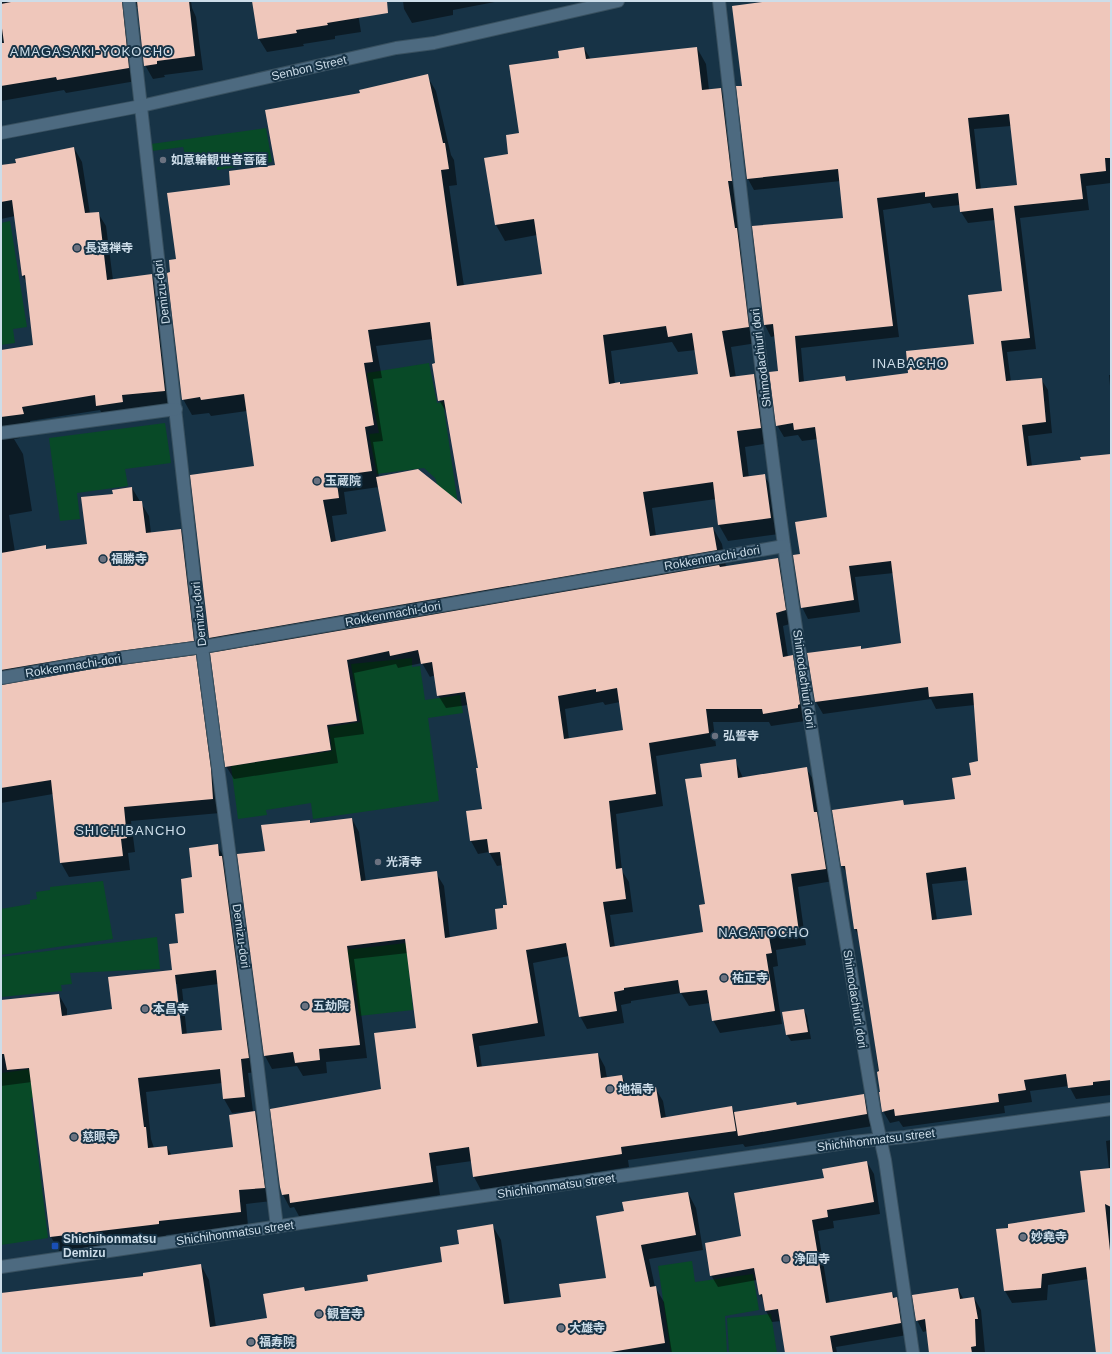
<svg xmlns="http://www.w3.org/2000/svg" width="1112" height="1354" viewBox="0 0 1112 1354" font-family="Helvetica,'Noto Sans JP',sans-serif">
<rect width="100%" height="100%" fill="#173346"/>
<g fill="#084a27">
<path d="M266,128L272,162L217,170V162L186,158L183,147L152,151L151,144Z"/>
<path d="M10,221L27,327L13,329L15,343L1,345V223Z"/>
<path d="M429,363L437,403L443,402L462,532H454L435,478L424,468L377,474L369,434L379,433L367,373Z"/>
<path d="M165,423L171,463L125,469L128,486L77,493L80,519L60,521L49,438Z"/>
<path d="M412,658V667L420,666L425,700L460,695L463,713L428,718L439,801L313,819L311,803L266,810L267,815L238,819L231,766L332,751L329,727L360,722L351,664Z"/>
<path d="M103,881L113,939L1,955V909L30,904V900L37,899L36,892L50,890V887Z"/>
<path d="M157,937L160,969L70,973L72,984L61,985L62,991L1,997V957Z"/>
<path d="M406,943L413,1010L359,1016L355,980L345,981L336,951Z"/>
<path d="M70,1064L73,1092L31,1098L48,1238L1,1245V1073Z"/>
<path d="M692,1261L695,1282L753,1274L759,1310L725,1316L727,1353H671L658,1266Z"/>
<path d="M771,1314L777,1353H729L727,1318Z"/>
</g>
<g fill="#0007" fill-rule="evenodd">
<path d="M1,1H191L192,8L196,17L203,70L164,75L165,77L153,79L145,65L138,7H136L130,12L136,81L66,93L64,90L1,101Z"/>
<path d="M254,1H356L361,32L335,36V39L303,44L304,46L267,52L259,39Z"/>
<path d="M403,1H500L453,10V15L412,23L404,9Z"/>
<path d="M778,1H1111V183L1086,186L1089,210L1020,218L1036,349L1007,352L1011,382L1041,379L1048,390L1052,433L1028,436L1032,466L1082,461L1111,455V1095L1076,1099L1069,1086L1030,1091L1032,1102L1004,1106L1005,1113L903,1127L899,1121L890,1123L883,1111L871,1010L859,936L855,929L848,875L842,866L903,802L905,806L956,800L979,762L975,705L936,709L931,699L823,714L816,702L809,654L860,647L862,650L902,643L894,573L855,577L860,612L808,619L802,607L801,555L828,518L817,439L802,441L798,435L784,437L777,425L779,372L775,336L771,337L765,325L753,227L844,219L841,181L754,190L748,179L743,87ZM1011,126L1018,186L981,190L974,129ZM930,203L933,208L960,205L961,212L968,223L995,220L1003,292L975,345L909,374L847,382L845,377L804,382L801,348L899,337L883,210ZM969,880L974,916L937,920L932,884Z"/>
<path d="M584,48L591,60L697,48L706,64L709,90L721,89L730,105L757,343L731,347L736,378L754,375L763,391L770,443L745,447L749,478L764,475L774,491L779,534L728,541L719,525L716,499L652,508L656,536L713,528L722,544L726,567L778,559L785,572L793,623L783,626L788,657L792,656L800,669L805,721L771,726L769,722H713L716,746L656,756L663,806L616,814L622,871L629,882L633,912L610,915L615,947L704,933L706,905L703,777L735,760L743,778L806,768L814,781L833,881L798,887L806,945L776,950L778,966L773,967L782,1024L720,1033L713,1020L710,1003L689,1006L681,993L631,1001V1003L621,1005L624,1023L587,1029L580,1016L569,956L533,963L545,1036L479,1046L482,1068L598,1054L605,1067L607,1078L622,1076L630,1092L655,1088L663,1101L666,1118L732,1108L735,1113L796,1103L798,1106L863,1095L870,1107L873,1126L745,1147L743,1144L628,1160L629,1167L481,1190L474,1177L472,1161L436,1166L440,1195L299,1216L294,1207L290,1208L283,1195L382,1090L417,1028L408,953L354,959L367,1058L326,1062L327,1073L303,1076L297,1066L272,1069L265,1056L266,852L309,821L311,824L352,819L359,832L366,882L436,873L444,886L450,938L498,930L505,909L508,905L503,865L497,866L489,852L478,854L471,841L467,812L483,810L479,768L468,705L446,708L438,695L435,675L430,677L422,663L398,668L396,664L354,673L364,734L334,738L338,763L234,779L226,766L218,653L210,638L191,476L255,467L247,411L211,416L209,413L192,415L183,399L172,273L177,259L232,185L276,165L361,94L427,76L436,91L451,155L454,160L457,185L449,186L464,286L543,275L537,235L505,241L496,225L485,159L510,154L560,59ZM433,339L439,400L448,415L464,506L379,477L373,442L383,441L373,379L382,378L376,346ZM672,342L678,352L696,350L699,374L620,385L615,384L611,351ZM379,487L387,532L336,542L332,516L347,514L344,492ZM603,702L605,705L620,702L625,730L569,739L565,709Z"/>
<path d="M74,148L82,162L90,214L98,213L106,226L113,280L152,276L160,289L173,404L129,409L130,416L105,419L100,410L30,421L31,427L19,429L20,438L14,439L23,454L32,511L9,515L15,552L45,546L47,550L88,545L114,494L132,488L149,516L151,533L181,530L189,544L201,654L194,655L203,670L220,813L131,821L135,852L128,853L130,870L69,877L61,863L53,794L1,803V350L34,346L27,283L22,275L15,216L1,219V166Z"/>
<path d="M1109,375H1111V396Z"/>
<path d="M217,845L225,859L256,1072L248,1073L253,1111L232,1113L224,1099L222,1083L146,1092L151,1139L154,1148L167,1147L172,1156L234,1148L255,1112L263,1126L272,1201L246,1204L248,1226L166,1235L167,1237L59,1251L51,1237L32,1082L1,1086V1002L59,995L67,1009V1016L113,1010L173,971L193,878ZM175,984H177L183,1039H181ZM218,984L224,1031L187,1035L182,989Z"/>
<path d="M804,1010L807,1016L811,1039L791,1041L787,1035L783,1013Z"/>
<path d="M1111,1140V1353H1097L1089,1279L1048,1285L1047,1300L1012,1303L1005,1291L997,1230L1086,1213L1109,1169L1106,1141Z"/>
<path d="M867,1162L874,1174L880,1214L833,1221L834,1228L818,1231L830,1304L892,1293L903,1310L907,1335L836,1347L837,1353H786L781,1321L772,1322L766,1311L765,1303L760,1295L757,1280L718,1287L711,1275L742,1237L825,1179Z"/>
<path d="M688,1193L696,1208L703,1250L649,1259L655,1287L664,1302L672,1353H1V1294L144,1276L201,1265L209,1280L216,1327L268,1319L304,1288L306,1292L369,1281L443,1263L460,1245L492,1225L501,1240L510,1304L562,1298L608,1279L625,1212Z"/>
<path d="M958,1289L964,1300L974,1298L981,1310L985,1353H930L927,1331L923,1332L917,1320Z"/>
</g>
<g fill="#efc7bb" fill-rule="evenodd">
<path d="M16,1H122L129,68L57,80L56,77L1,86V43H4L1,21V4Z"/>
<path d="M137,1H189L195,56L157,61V64L144,66Z"/>
<path d="M252,1H387L388,13L327,23L328,25L296,30L297,33L258,39Z"/>
<path d="M770,1H1111V158H1105L1106,171L1080,174L1083,199L1014,206L1030,338L1001,341L1006,381L1042,378L1046,422L1022,425L1027,466L1081,460L1080,457L1111,454V1080L1093,1082V1085L1068,1088L1066,1074L1024,1080L1026,1090L998,1094L999,1102L895,1116L894,1109L882,1112L879,1092H880L877,1072L879,1071L863,967L857,929H854L845,866H841L832,810L903,800L904,805L955,799L952,778L971,775L969,763L978,761L973,693L929,697L928,687L815,702L807,653L861,646V649L901,643L891,561L849,566L854,600L801,608L793,555L800,554L795,522L827,517L815,427L794,430L793,423L776,426L769,372L778,371L773,324L764,325L752,226L843,218L838,169L747,179L736,86H742L732,6ZM1009,114L1017,185L976,189L968,118ZM925,192V197L958,193L960,212L993,208L1002,291L968,295L974,344L906,351L908,373L846,381L845,376L799,382L795,336L893,326L877,198ZM966,867L972,915L932,920L926,873Z"/>
<path d="M584,47L586,59L697,47L702,90L721,88L732,181H728L735,228H737L749,327L722,331L730,377L754,374L761,428L737,431L743,477L765,474L771,518L718,525L713,482L643,492L650,536L713,527L717,550L209,638L190,475L254,466L244,394L201,400L200,397L182,400L167,273L170,272L169,260L176,259L167,193L230,185L229,171L275,165L265,110L360,93L359,90L428,74L443,143H445L449,169L441,170L457,286L542,274L534,219L495,225L484,158L508,154L506,135L519,133L509,65L559,58L558,51ZM430,322L435,363L432,364L438,401L444,400L462,504L418,469L376,477L386,531L331,542L323,500L339,498L336,476L372,471L365,427L374,425L364,363L373,362L368,330ZM666,326L668,337L692,333L698,374L620,384V382L609,384L603,335Z"/>
<path d="M74,147L85,213L99,212L107,280L152,274L165,391L122,395L123,402L96,406L95,395L22,407L24,414L1,417V350L33,345L25,275L22,276L12,200L1,202V165L16,163L15,159Z"/>
<path d="M132,487L133,501H142L146,533L181,529L194,641L90,655L1,670V553L46,545V549L87,544L81,497L113,494L112,490Z"/>
<path d="M778,558L786,610L776,613L783,657L793,655L800,704L798,705V708L763,714L762,709H706L709,733L649,743L656,794L609,801L616,869L622,868L626,899L603,902L610,947L703,932L699,905L705,904L685,779L702,777L700,764L736,759L738,778L807,767L814,812H817L826,869L791,874L799,932L769,937L772,953L766,954L775,1011L712,1021L707,990L680,993L678,980L624,988V990L614,992L617,1011L579,1017L566,943L526,950L538,1023L472,1034L477,1067L598,1053L601,1078L622,1075L625,1091L656,1087L661,1118L732,1106L736,1131L621,1147L622,1154L473,1177L469,1147L429,1153L433,1182L290,1203L289,1194L282,1195L280,1187L270,1109L381,1089L374,1033L416,1028L405,939L347,946L360,1045L319,1049L320,1060L295,1063L293,1052L264,1056L237,854L265,851L261,825L310,820V823L352,818L361,881L437,871L445,938L497,929L495,909L503,908V905H507L500,852L489,853L487,839L470,841L466,811L482,809L476,768H478L465,692L437,696L432,662L421,664L418,650L390,656L389,651L347,660L357,721L327,725L331,750L225,767L210,653L719,565L720,567ZM617,688L623,730L564,739L558,696L596,689V692Z"/>
<path d="M196,655L211,769L213,799L124,807L127,838L121,839L123,856L60,863L51,780L1,788V685L92,669Z"/>
<path d="M218,844L219,856H222L249,1058L241,1059L245,1097L223,1099L220,1069L138,1078L144,1127H146L148,1148L167,1146L168,1155L233,1147L229,1115L255,1111L265,1188L239,1190L241,1212L159,1221V1224L50,1237L29,1068L7,1070L4,1054H1V1000L59,994L62,1016L112,1009L108,977L172,970L169,944L178,943L175,914L184,913L181,879L192,877L189,848ZM216,970L222,1030L182,1034L175,975Z"/>
<path d="M804,1009L808,1032L786,1035L782,1012Z"/>
<path d="M864,1094L867,1114L738,1136L734,1112L796,1102L797,1105Z"/>
<path d="M867,1161L874,1202L827,1210L828,1217L812,1220L826,1303L892,1292L893,1298L897,1297L901,1323L830,1336L833,1353H785L778,1309L765,1311L762,1294L759,1295L754,1268L710,1276L705,1243L741,1236L734,1193L824,1178L822,1169Z"/>
<path d="M1111,1168V1207L1105,1204L1111,1260V1353H1096L1086,1267L1042,1274L1041,1288L1004,1291L996,1229L1008,1228V1224L1085,1212L1080,1171Z"/>
<path d="M688,1192L696,1235L641,1245L650,1287L656,1286L665,1343L605,1353H1V1293L143,1276V1273L201,1264L210,1327L267,1318L263,1294L304,1287L305,1291L368,1281L367,1275L442,1262L440,1247L459,1244L457,1230L493,1224L504,1304L561,1297L559,1284L606,1278L596,1216L624,1211L622,1202Z"/>
<path d="M958,1288L960,1299L974,1297L978,1319H975L976,1346L971,1347L972,1353H929L925,1319L916,1321L912,1295Z"/>
</g>
<g fill="none" stroke-linecap="round" stroke-linejoin="round">
<g stroke="#395160" stroke-width="14">
<g id="street">
<path d="M129,1L202,647L256,1053L277,1227"/>
<path d="M719,1C740,183 759,364 784,545C811,736 843,925 875,1115L885,1160L913,1353"/>
<path d="M1,433L176,409"/>
<path d="M1,678L91,662L202,647L784,546"/>
</g>
</g>
<g stroke="#395160" stroke-width="14">
<g id="secondary">
<path d="M1,133L141,106L396,48L434,43L618,1"/>
<path d="M1,1267L852,1142L905,1137L1111,1109"/>
</g>
</g>
<use href="#street" stroke="#4d6a80" stroke-width="12"/>
<use href="#secondary" stroke="#4d6a80" stroke-width="12"/>
</g>
<g fill="#6b7280" stroke="#173346" stroke-width="1.5">
<circle cx="163" cy="160" r="4"/>
<circle cx="77" cy="248" r="4"/>
<circle cx="317" cy="481" r="4"/>
<circle cx="103" cy="559" r="4"/>
<circle cx="715" cy="736" r="4"/>
<circle cx="378" cy="862" r="4"/>
<circle cx="724" cy="978" r="4"/>
<circle cx="305" cy="1006" r="4"/>
<circle cx="145" cy="1009" r="4"/>
<circle cx="610" cy="1089" r="4"/>
<circle cx="74" cy="1137" r="4"/>
<circle cx="1023" cy="1237" r="4"/>
<circle cx="786" cy="1259" r="4"/>
<circle cx="319" cy="1314" r="4"/>
<circle cx="561" cy="1328" r="4"/>
<circle cx="251" cy="1342" r="4"/>
</g>
<rect fill="#1a4fb4" stroke="#173346" stroke-width="1.5" x="51" y="1242" width="8" height="8" rx="2"/>
<g text-anchor="middle" dominant-baseline="central" stroke-width="4" stroke-linejoin="round" paint-order="stroke">
<g font-size="12" fill="#cddde9" stroke="#173346">
<text transform="translate(309 68) rotate(-13)">Senbon Street</text>
<text transform="translate(162 292) rotate(-97)">Demizu-dori</text>
<text transform="translate(761 358) rotate(-97)">Shimodachiuri dori</text>
<text transform="translate(712 558) rotate(-10)">Rokkenmachi-dori</text>
<text transform="translate(199 614) rotate(-96)">Demizu-dori</text>
<text transform="translate(393 614) rotate(-10)">Rokkenmachi-dori</text>
<text transform="translate(73 666) rotate(-9)">Rokkenmachi-dori</text>
<text transform="translate(804 679) rotate(82)">Shimodachiuri dori</text>
<text transform="translate(241 936) rotate(82)">Demizu-dori</text>
<text transform="translate(855 999) rotate(81)">Shimodachiuri dori</text>
<text transform="translate(876 1140) rotate(-7)">Shichihonmatsu street</text>
<text transform="translate(556 1186) rotate(-8)">Shichihonmatsu street</text>
<text transform="translate(235 1233) rotate(-8)">Shichihonmatsu street</text>
</g>
<g font-size="12" font-weight="bold" fill="#cddde9" stroke="#173346" text-anchor="start">
<text x="171" y="160">如意輪観世音菩薩</text>
<text x="85" y="248">長遠禅寺</text>
<text x="325" y="481">玉蔵院</text>
<text x="111" y="559">福勝寺</text>
<text x="723" y="736">弘誓寺</text>
<text x="386" y="862">光清寺</text>
<text x="732" y="978">祐正寺</text>
<text x="313" y="1006">五劫院</text>
<text x="153" y="1009">本昌寺</text>
<text x="618" y="1089">地福寺</text>
<text x="82" y="1137">慈眼寺</text>
<text x="1031" y="1237">妙堯寺</text>
<text x="63" y="1239">Shichihonmatsu<tspan x="63" dy="14">Demizu</tspan></text>
<text x="794" y="1259">浄圓寺</text>
<text x="327" y="1314">観音寺</text>
<text x="569" y="1328">大雄寺</text>
<text x="259" y="1342">福寿院</text>
</g>
<g font-size="13" letter-spacing="1" fill="#cddde9" stroke="#173346">
<text x="92" y="51">AMAGASAKI-YOKOCHO</text>
<text x="910" y="363">INABACHO</text>
<text x="131" y="830">SHICHIBANCHO</text>
<text x="764" y="932">NAGATOCHO</text>
</g>
</g>
<rect width="1112" height="1354" fill="none" stroke="#cddde9" stroke-width="4"/>
</svg>
